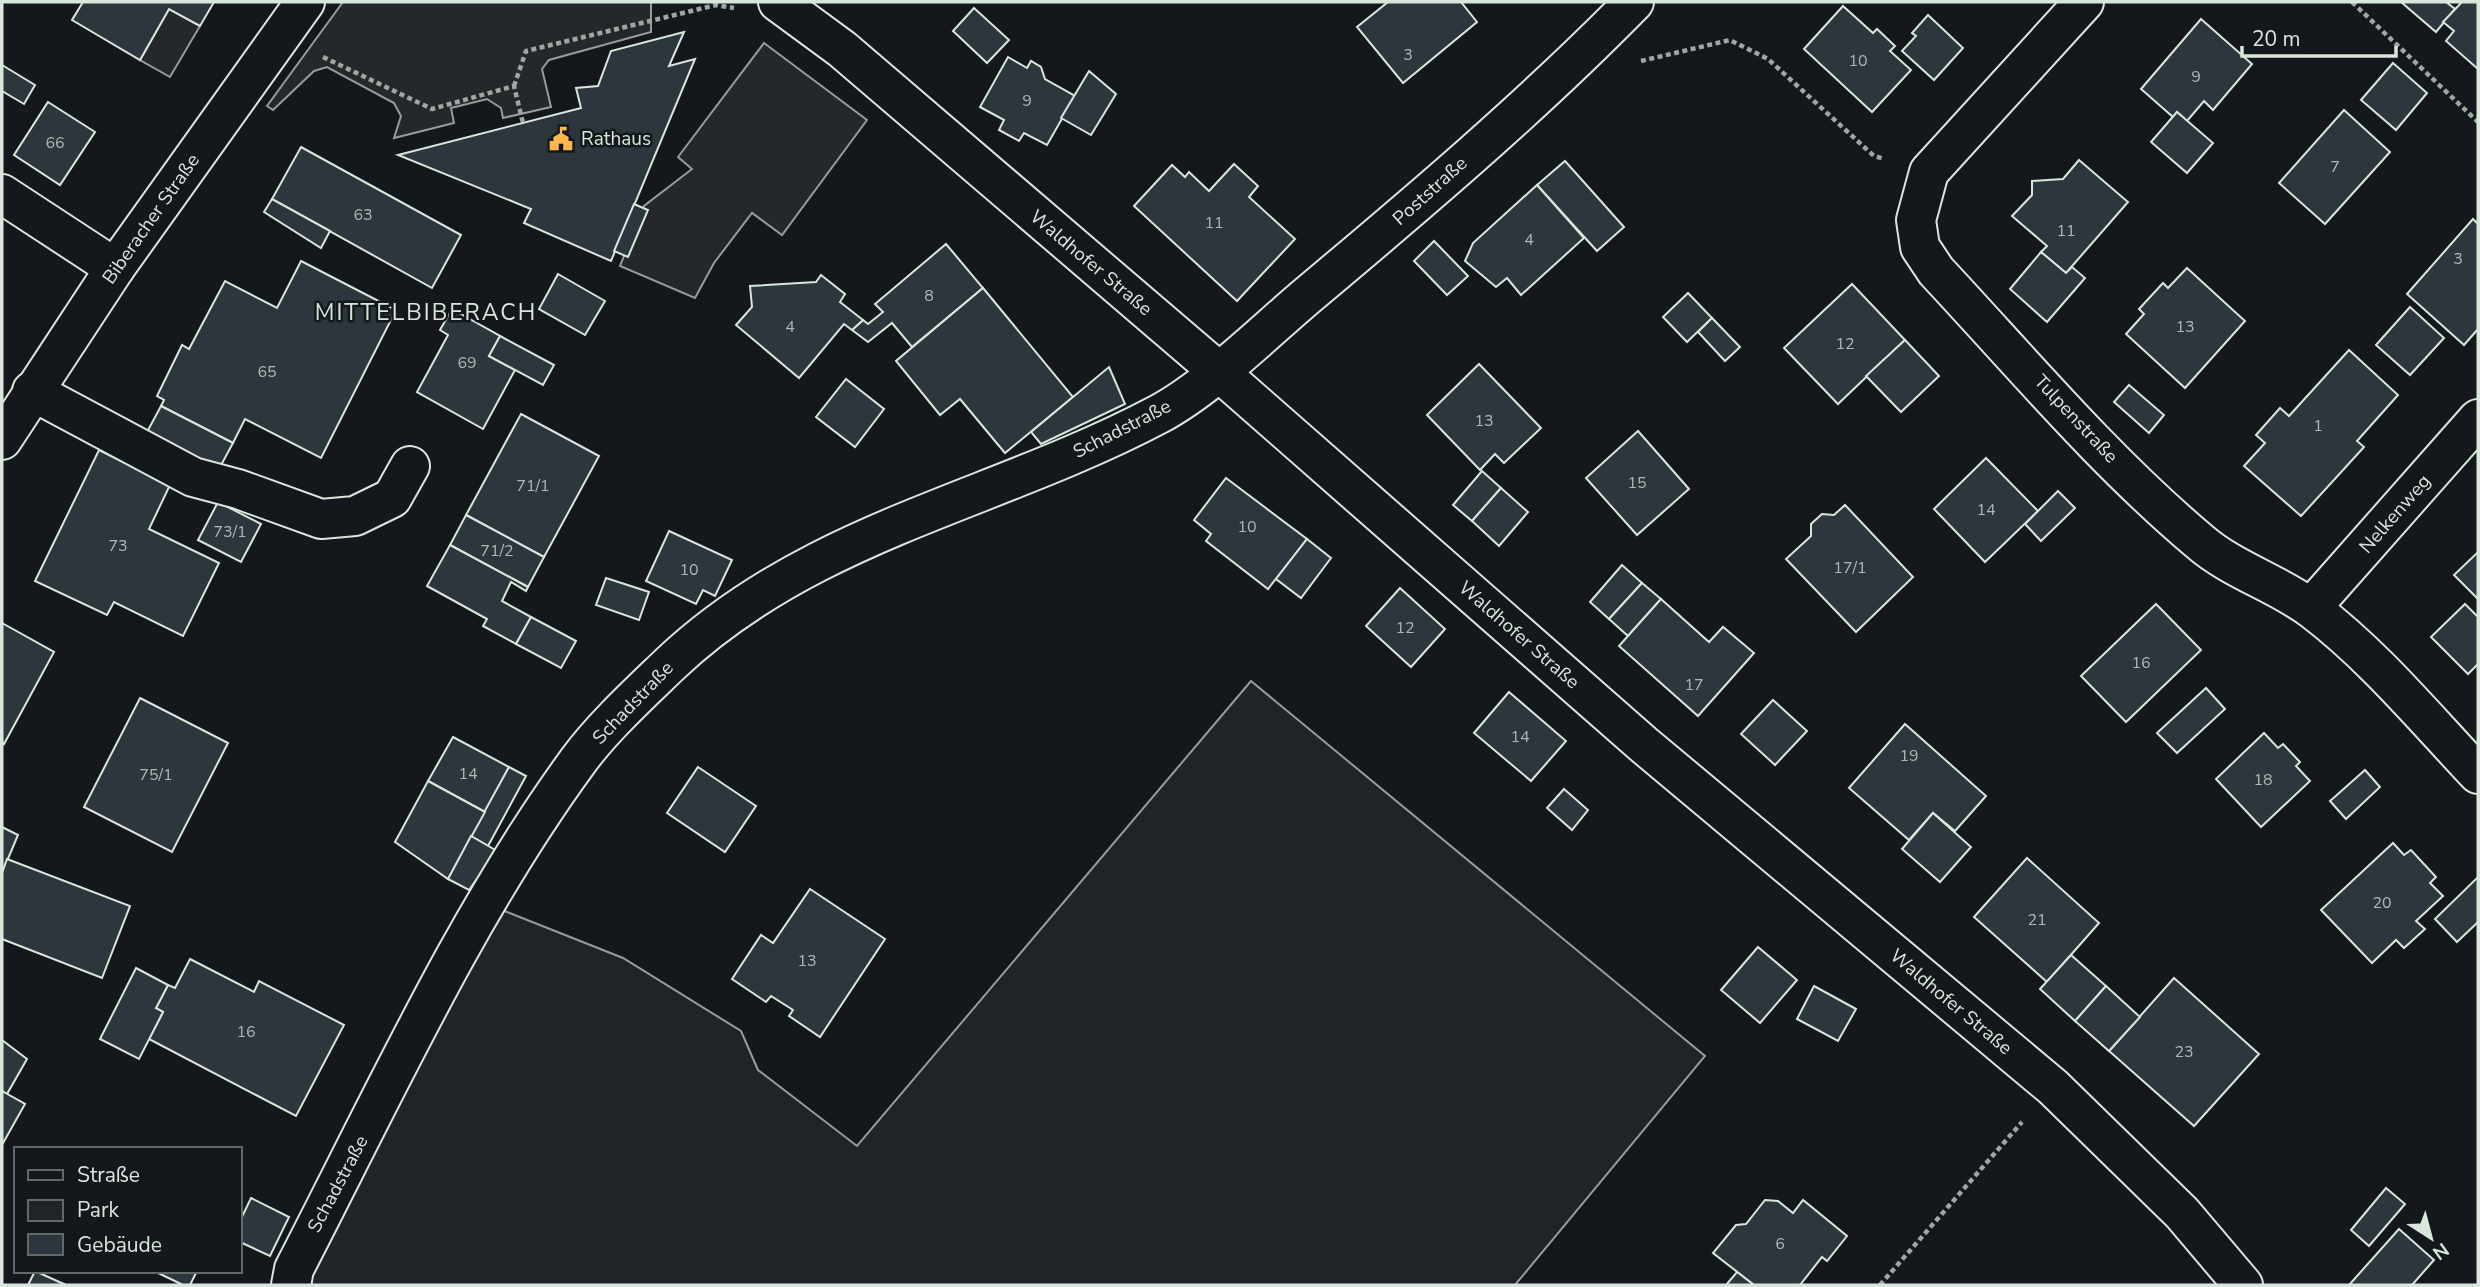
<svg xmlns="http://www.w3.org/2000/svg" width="2480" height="1287" viewBox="0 0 2480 1287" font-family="'Nunito Sans',sans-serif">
<rect width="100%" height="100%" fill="#14181c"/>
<path fill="#202428" stroke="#939e99" stroke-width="2" d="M1251,681L1705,1056L1515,1285H307L401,1092L502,910L623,958L741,1031L758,1070L857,1146Z"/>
<g fill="#24282b" stroke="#939e99" stroke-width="2">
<path d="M343,2H651V32L549,60L542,69L551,107L503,118L501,108L487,99L451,108L454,123L394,138L401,116L394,103L327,67L314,71L273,110L267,106Z"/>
<path d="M169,9L200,26L170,77L140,60Z"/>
<path d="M764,43L867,120L782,235L752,213L714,263L695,298L620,266L644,206L692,169L678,157Z"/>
</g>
<g fill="#2c363c" stroke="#d8e6dc" stroke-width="2">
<path d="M83,2H214L200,26L169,9L140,60L72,20Z"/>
<path d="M1388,2H1461L1477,22L1403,83L1357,27Z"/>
<path d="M2401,2H2446L2455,9L2436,32Z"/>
<path d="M2462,2H2478V69L2446,41L2454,31L2443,22Z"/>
<path d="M1843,6L1873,33L1877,29L1895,46L1890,51L1911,70L1872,112L1804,49Z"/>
<path d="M974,8L1009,40L987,63L953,31Z"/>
<path d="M1928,15L1963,48L1934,80L1902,51L1916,36L1912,33Z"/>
<path d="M2201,19L2252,64L2213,110L2204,101L2187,121L2177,112L2173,117L2141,89Z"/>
<path d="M684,32L669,66L695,59L611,261L524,223L531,209L398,155L581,108L576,88L598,86L611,51Z"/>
<path d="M1008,57L1027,68L1031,61L1041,67L1045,79L1075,96L1047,145L1024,133L1019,141L999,130L1004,120L980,107Z"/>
<path d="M2393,63L2427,93L2396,130L2361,100Z"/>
<path d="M2,65L35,85L24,104L2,91Z"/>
<path d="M1089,71L1116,94L1091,135L1061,118Z"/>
<path d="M48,102L95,132L60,185L14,155Z"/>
<path d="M2344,110L2390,152L2325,224L2279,183Z"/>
<path d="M2177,112L2213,143L2187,173L2151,142Z"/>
<path d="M301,147L461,235L432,288L272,199Z"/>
<path d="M2079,160L2128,202L2066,273L2041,252L2047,246L2012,216L2032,195V181L2063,179Z"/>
<path d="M1565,161L1624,227L1597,251L1537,185Z"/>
<path d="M1234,164L1258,186L1249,197L1295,239L1237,301L1134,206L1172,165L1185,177L1189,172L1209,191Z"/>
<path d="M1537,185L1584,238L1521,295L1507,278L1496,287L1465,261L1473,243Z"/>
<path d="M272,199L330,231L321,248L264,212Z"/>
<path d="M634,204L648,210L628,257L614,251Z"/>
<path d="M2473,219L2478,224V329L2464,345L2407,294Z"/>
<path d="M1434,241L1468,276L1447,295L1414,261Z"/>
<path d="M946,244L983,288L912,347L892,323L868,342L852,330L863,320L868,324L883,312L875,304Z"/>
<path d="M2041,252L2066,273L2072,267L2085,278L2047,322L2010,289Z"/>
<path d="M301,261L396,310L321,458L245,419L233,443L161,406L164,400L157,396L182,345L189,349L225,281L277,308Z"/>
<path d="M2187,268L2245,321L2185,388L2126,334L2144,314L2139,309L2163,283L2168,288Z"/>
<path d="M558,274L605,301L585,335L539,309Z"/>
<path d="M821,275L845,294L840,302L863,320L852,330L844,324L799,378L736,325L752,307L750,286L816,282Z"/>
<path d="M1852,284L1905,340L1838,404L1784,348Z"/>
<path d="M983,288L1073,397L1005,453L960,399L940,415L896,361Z"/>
<path d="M1688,293L1712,318L1687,342L1663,317Z"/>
<path d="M2410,307L2444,338L2410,375L2376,345Z"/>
<path d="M452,309L500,336L489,356L515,370L483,429L417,392L448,335L440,330Z"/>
<path d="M1712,318L1740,347L1725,361L1698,332Z"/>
<path d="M500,336L554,365L543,385L489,356Z"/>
<path d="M1905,340L1939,376L1901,412L1866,376Z"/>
<path d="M2349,350L2398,395L2357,441L2364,447L2301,516L2244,466L2265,443L2256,435L2280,408L2289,416Z"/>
<path d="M1479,364L1541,428L1504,463L1495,454L1480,470L1427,415Z"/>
<path d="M1109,367L1125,404L1041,444L1031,432Z"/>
<path d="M846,379L884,409L855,447L816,417Z"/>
<path d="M2129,385L2164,415L2149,433L2114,402Z"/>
<path d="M161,406L233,443L219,469L147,432Z"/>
<path d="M521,414L599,456L544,557L466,515Z"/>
<path d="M1638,431L1689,489L1637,535L1586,478Z"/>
<path d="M99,450L170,485L149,529L219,563L183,636L114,602L107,615L35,581Z"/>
<path d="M1986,458L2038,511L1985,562L1934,509Z"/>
<path d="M1482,471L1501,488L1472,521L1453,505Z"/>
<path d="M1226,478L1307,539L1268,589L1206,541L1211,534L1194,520Z"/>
<path d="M1501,488L1528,512L1499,546L1472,521Z"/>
<path d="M2058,491L2075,508L2041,541L2025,524Z"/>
<path d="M218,502L261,524L241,562L198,540Z"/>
<path d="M1845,505L1913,577L1856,632L1786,559L1811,536V524L1822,514L1834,515Z"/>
<path d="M466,515L544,557L528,587L450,545Z"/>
<path d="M669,531L732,560L715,596L703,590L696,604L646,581Z"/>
<path d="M1307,539L1331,558L1301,598L1276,579Z"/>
<path d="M450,545L528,587L526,591L511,582L502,601L531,617L516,644L483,626L487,619L427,586Z"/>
<path d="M2478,552V599L2454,575Z"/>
<path d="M1622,565L1642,583L1609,619L1590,602Z"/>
<path d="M606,578L649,592L639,620L596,605Z"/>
<path d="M1642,583L1661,599L1628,636L1609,619Z"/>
<path d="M1400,588L1445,629L1411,667L1366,626Z"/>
<path d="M1661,599L1709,642L1723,627L1754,653L1698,716L1619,646Z"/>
<path d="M2156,604L2201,650L2126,722L2081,676Z"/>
<path d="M2465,604L2478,617V664L2468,674L2431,637Z"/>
<path d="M531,617L576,641L561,668L516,644Z"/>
<path d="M2,623L54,652L4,744L2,742Z"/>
<path d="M2206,688L2225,709L2177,753L2157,733Z"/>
<path d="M1509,692L1566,741L1531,781L1474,733Z"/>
<path d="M140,698L228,743L172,852L84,807Z"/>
<path d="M1773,700L1807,731L1775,765L1741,734Z"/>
<path d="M1905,724L1986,796L1955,831L1933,813L1909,840L1849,788Z"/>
<path d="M2264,733L2278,748L2283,744L2300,762L2296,766L2310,781L2261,827L2216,779Z"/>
<path d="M453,737L509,767L485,812L428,781Z"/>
<path d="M509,767L526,776L488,846L471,836Z"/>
<path d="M698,767L756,806L725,852L667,813Z"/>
<path d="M2365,770L2380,787L2346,819L2330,801Z"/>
<path d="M428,781L485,812L448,879L395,842Z"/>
<path d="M1564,789L1588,810L1572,830L1547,808Z"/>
<path d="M1933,813L1971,847L1940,882L1902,849Z"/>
<path d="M2,827L18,835L2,873Z"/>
<path d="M471,836L497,851L469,890L448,879Z"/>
<path d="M2393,843L2404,855L2411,850L2436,877L2430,883L2443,896L2416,921L2425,929L2404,948L2396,940L2372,963L2321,910Z"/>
<path d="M2027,858L2099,923L2047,982L1974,917Z"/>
<path d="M7,859L130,906L102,978L2,939V873Z"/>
<path d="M2478,877V922L2457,942L2435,919Z"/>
<path d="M810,889L885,939L820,1037L789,1016L793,1010L771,996L766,1002L732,979L761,935L773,943Z"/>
<path d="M1758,947L1797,980L1760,1023L1721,990Z"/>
<path d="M2071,955L2106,986L2075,1021L2040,989Z"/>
<path d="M190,959L254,992L259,981L344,1025L296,1116L149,1039L163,1012L156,1008L168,985L175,988Z"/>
<path d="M136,968L168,985L156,1008L163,1012L139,1059L100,1039Z"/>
<path d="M2174,978L2259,1054L2194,1126L2109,1051Z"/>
<path d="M1814,986L1856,1009L1838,1041L1797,1019Z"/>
<path d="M2106,986L2140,1017L2109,1051L2075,1021Z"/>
<path d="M2,1040L27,1059L7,1094L2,1091Z"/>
<path d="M2,1091L25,1104L2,1145Z"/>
<path d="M2386,1188L2405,1204L2369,1246L2351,1230Z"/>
<path d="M251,1198L289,1217L270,1256L240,1242V1221Z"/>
<path d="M1765,1200L1778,1201L1793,1213L1803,1200L1847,1236L1827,1261L1822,1257L1800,1285H1754L1713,1253L1736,1225L1746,1224Z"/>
<path d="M2399,1229L2434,1260L2412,1285H2349Z"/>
<path d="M35,1271L66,1285H28Z"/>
<path d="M154,1271H197L190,1285H183Z"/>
<path d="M1737,1272L1754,1285H1726Z"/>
</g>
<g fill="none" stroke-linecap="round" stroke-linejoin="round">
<g stroke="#d8e6dc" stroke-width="42">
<g id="minor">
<path d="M778,2L842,49L1218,371L1643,744L2053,1087L2182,1213L2243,1285"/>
<path d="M2084,2L1929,172L1916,220L1920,247L1936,271C2021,362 2103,460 2199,541C2232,570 2277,583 2312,609C2374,656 2425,718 2478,774"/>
<path d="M2,194L115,268"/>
<path d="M32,391L193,477L238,489L321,519L355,516L392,498L410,466"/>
<path d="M2,440L115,268L305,2"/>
<path d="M2311,608L2478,419"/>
<path d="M291,1285L294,1269C381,1101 466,914 578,761C602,728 640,693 669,665C810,531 993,502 1159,414C1209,387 1263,333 1308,295C1419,202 1532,106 1634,2"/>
</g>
</g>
<g stroke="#9da8a2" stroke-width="4.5" stroke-dasharray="5 3.5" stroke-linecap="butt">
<path d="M2352,2L2478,122"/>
<path d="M323,57L432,109L514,86L523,123"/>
<path d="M1641,61L1730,40L1768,59L1874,156L1885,159"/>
<path d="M514,86L526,51L716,5L734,8"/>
<path d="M1880,1285L2022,1122"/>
</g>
<use href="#minor" stroke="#14181c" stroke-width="38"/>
</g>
<defs>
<g id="civic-bare" transform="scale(1.89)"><path d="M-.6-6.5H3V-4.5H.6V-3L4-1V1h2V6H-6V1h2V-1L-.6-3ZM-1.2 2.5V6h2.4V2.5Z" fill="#ffb74d" stroke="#14181c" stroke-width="2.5" paint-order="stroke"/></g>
</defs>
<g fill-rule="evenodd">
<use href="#civic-bare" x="561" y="139"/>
</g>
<g text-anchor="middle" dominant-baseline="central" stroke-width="5" stroke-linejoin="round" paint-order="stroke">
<g font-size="16" fill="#adbab4">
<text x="1408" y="55">3</text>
<text x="1858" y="61">10</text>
<text x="2196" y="77">9</text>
<text x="1027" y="101">9</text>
<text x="55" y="143">66</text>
<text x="2335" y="167">7</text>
<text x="363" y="215">63</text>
<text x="1214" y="223">11</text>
<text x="2066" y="231">11</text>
<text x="1529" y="240">4</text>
<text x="2458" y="259">3</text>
<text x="929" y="296">8</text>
<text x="790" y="327">4</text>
<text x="2185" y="327">13</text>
<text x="1845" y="344">12</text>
<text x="467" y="363">69</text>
<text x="267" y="372">65</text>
<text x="1484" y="421">13</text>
<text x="2318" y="426">1</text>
<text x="1637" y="483">15</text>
<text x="533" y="486">71/1</text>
<text x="1986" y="510">14</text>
<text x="1247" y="527">10</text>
<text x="230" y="532">73/1</text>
<text x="118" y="546">73</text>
<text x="497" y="551">71/2</text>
<text x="1850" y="568">17/1</text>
<text x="689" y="570">10</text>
<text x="1405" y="628">12</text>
<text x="2141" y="663">16</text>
<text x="1694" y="685">17</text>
<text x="1520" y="737">14</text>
<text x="1909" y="756">19</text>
<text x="468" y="774">14</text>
<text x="156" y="775">75/1</text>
<text x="2263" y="780">18</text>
<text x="2382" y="903">20</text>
<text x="2037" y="920">21</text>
<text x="807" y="961">13</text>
<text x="246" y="1032">16</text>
<text x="2184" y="1052">23</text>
<text x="1780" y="1244">6</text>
</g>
<g font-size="19" fill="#d8e6dc" stroke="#14181c" text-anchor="start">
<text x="581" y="139">Rathaus</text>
</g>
<g font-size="19" fill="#d8e6dc" stroke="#14181c">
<text transform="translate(1430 191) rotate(-42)">Poststraße</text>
<text transform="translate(151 219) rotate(-55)">Biberacher Straße</text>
<text transform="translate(1091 263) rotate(40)">Waldhofer Straße</text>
<text transform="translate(2076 419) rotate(47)">Tulpenstraße</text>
<text transform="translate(1122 429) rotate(-27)">Schadstraße</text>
<text transform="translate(2395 514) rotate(-49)">Nelkenweg</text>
<text transform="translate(1519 635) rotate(41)">Waldhofer Straße</text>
<text transform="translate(633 703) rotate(-46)">Schadstraße</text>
<text transform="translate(1951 1002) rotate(40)">Waldhofer Straße</text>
<text transform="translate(338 1184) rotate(-62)">Schadstraße</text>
</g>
<g font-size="23" letter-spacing="2" fill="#d8e6dc" stroke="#14181c">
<text x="426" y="312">MITTELBIBERACH</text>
</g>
</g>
<rect width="2480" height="1287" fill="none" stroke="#d8e6dc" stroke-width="7"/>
<rect x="14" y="1147" width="228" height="126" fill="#14181c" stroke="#626a69" stroke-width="2"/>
<rect x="28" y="1170" width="35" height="10" fill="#14181c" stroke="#626a69" stroke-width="2"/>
<text x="77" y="1182" font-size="21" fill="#d8e6dc">Straße</text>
<rect x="28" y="1200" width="35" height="21" fill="#202428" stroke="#626a69" stroke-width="2"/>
<text x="77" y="1217" font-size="21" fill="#d8e6dc">Park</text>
<rect x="28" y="1234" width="35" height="21" fill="#2c363c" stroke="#626a69" stroke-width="2"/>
<text x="77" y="1252" font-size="21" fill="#d8e6dc">Gebäude</text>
<g transform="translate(2431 1238) rotate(144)" stroke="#14181c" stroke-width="5" paint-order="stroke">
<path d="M0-5L12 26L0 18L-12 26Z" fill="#d8e6dc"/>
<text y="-10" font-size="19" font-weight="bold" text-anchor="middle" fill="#d8e6dc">N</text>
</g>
<path d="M2242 46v10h154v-10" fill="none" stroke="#d8e6dc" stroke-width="3.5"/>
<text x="2252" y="46" font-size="21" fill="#d8e6dc" stroke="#14181c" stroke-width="5" paint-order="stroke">20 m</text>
</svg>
